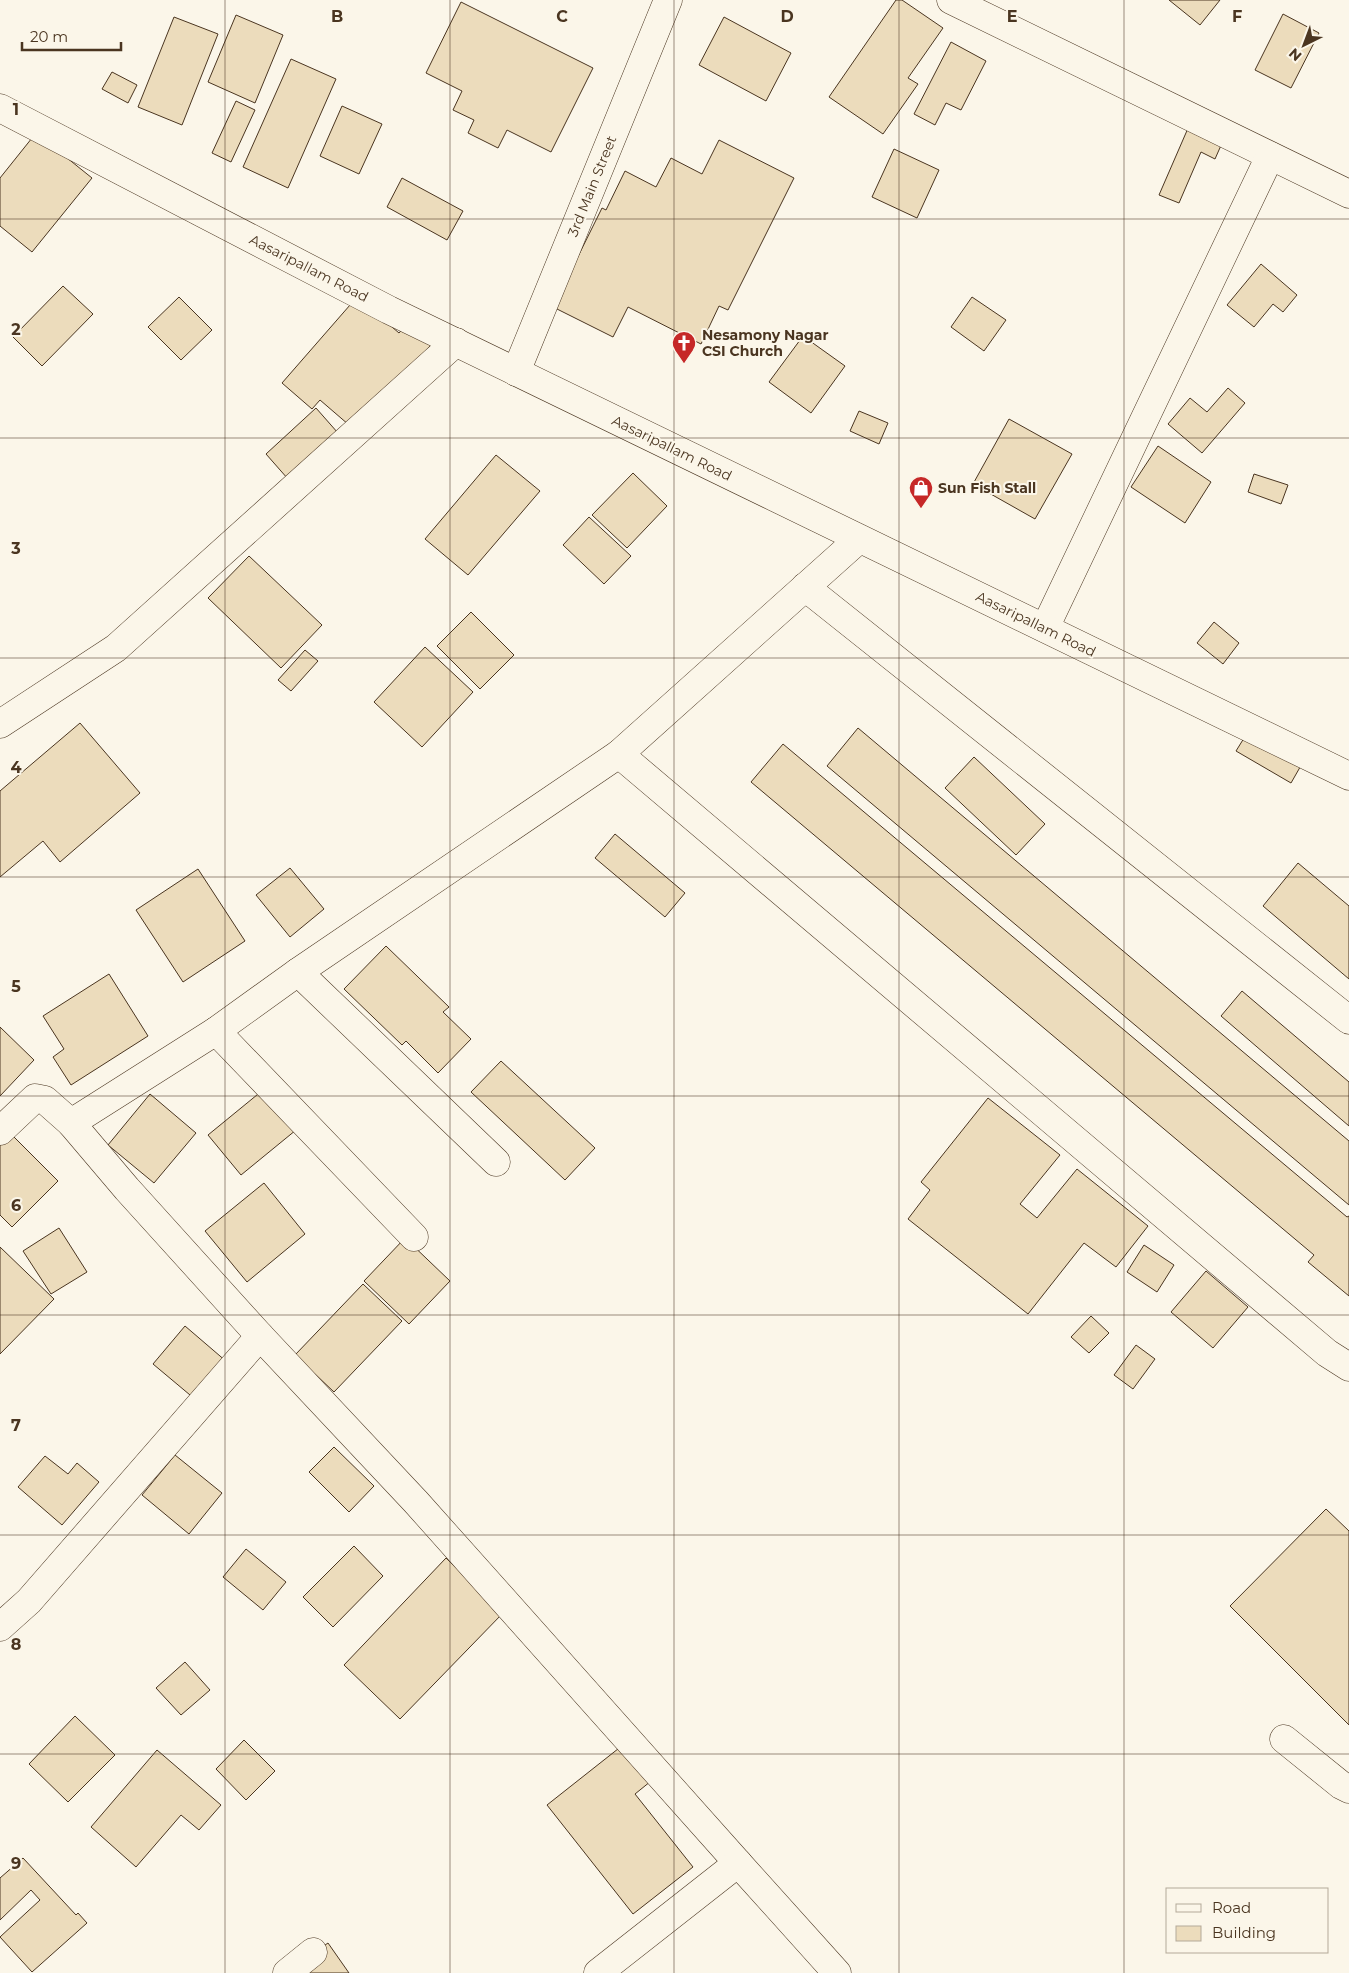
<svg xmlns="http://www.w3.org/2000/svg" width="1349" height="1973" viewBox="0 0 1349 1973" font-family="Montserrat,sans-serif">
<rect width="100%" height="100%" fill="#fbf6e9"/>
<g fill="#ecdcbc" stroke="#4a3520">
<path d="M896,0H902L943,28L908,78L918,84L883,134L829,97Z"/>
<path d="M1169,0H1220L1200,25Z"/>
<path d="M461,2L593,68L551,152L507,130L498,148L468,133L474,120L453,110L462,91L426,73Z"/>
<path d="M1283,14L1319,33L1291,88L1255,70Z"/>
<path d="M236,15L283,35L255,103L208,82Z"/>
<path d="M174,17L218,34L182,125L138,107Z"/>
<path d="M724,17L791,53L766,101L699,65Z"/>
<path d="M951,42L986,61L961,110L946,103L935,125L914,114Z"/>
<path d="M291,59L336,79L288,188L243,167Z"/>
<path d="M112,72L137,85L128,103L102,89Z"/>
<path d="M236,101L255,110L231,162L212,153Z"/>
<path d="M342,106L382,124L359,174L320,156Z"/>
<path d="M1192,119L1226,134L1215,159L1201,152L1179,203L1159,195Z"/>
<path d="M36,133L92,178L32,252L0,226V178Z"/>
<path d="M719,140L794,178L728,310L719,306L701,344L628,307L613,337L553,307L602,208L606,210L625,171L656,187L671,158L702,174Z"/>
<path d="M894,149L939,170L917,218L872,197Z"/>
<path d="M402,178L463,211L447,240L387,207Z"/>
<path d="M1261,264L1297,295L1283,312L1273,304L1254,327L1227,305Z"/>
<path d="M63,286L93,314L42,366L13,337Z"/>
<path d="M179,297L212,330L181,360L148,327Z"/>
<path d="M357,297L399,333L413,317L437,338L356,431L320,400L312,409L282,383Z"/>
<path d="M972,297L1006,320L984,351L951,327Z"/>
<path d="M803,336L845,366L811,413L769,382Z"/>
<path d="M1228,388L1245,403L1202,453L1168,424L1190,398L1207,412Z"/>
<path d="M316,408L338,433L288,479L266,454Z"/>
<path d="M859,411L888,423L879,444L850,431Z"/>
<path d="M1009,419L1072,454L1035,519L973,484Z"/>
<path d="M1158,446L1211,482L1185,523L1131,487Z"/>
<path d="M496,455L540,491L468,575L425,539Z"/>
<path d="M633,473L667,506L627,548L592,515Z"/>
<path d="M1254,474L1288,485L1281,504L1248,492Z"/>
<path d="M589,517L631,556L604,584L563,545Z"/>
<path d="M249,556L322,625L281,668L208,598Z"/>
<path d="M471,612L514,655L480,689L437,646Z"/>
<path d="M1214,622L1239,643L1223,664L1197,643Z"/>
<path d="M425,647L473,692L422,747L374,702Z"/>
<path d="M305,650L318,661L291,691L278,680Z"/>
<path d="M80,723L140,793L60,862L43,841L0,877V791Z"/>
<path d="M858,728L1349,1141V1205L827,766Z"/>
<path d="M1249,730L1303,762L1291,783L1236,751Z"/>
<path d="M783,744L1347,1217L1349,1216V1296L1308,1262L1314,1255L751,782Z"/>
<path d="M974,757L1045,824L1016,855L945,788Z"/>
<path d="M615,834L685,893L665,917L595,858Z"/>
<path d="M1298,863L1349,906V979L1263,906Z"/>
<path d="M290,868L324,909L290,937L256,895Z"/>
<path d="M198,869L245,941L183,982L136,910Z"/>
<path d="M386,946L449,1007L443,1012L471,1039L438,1073L406,1041L402,1045L344,989Z"/>
<path d="M109,974L148,1036L71,1085L53,1057L64,1049L43,1016Z"/>
<path d="M1242,991L1349,1082V1126L1221,1016Z"/>
<path d="M0,1027L34,1060L0,1096Z"/>
<path d="M501,1061L595,1148L565,1180L471,1092Z"/>
<path d="M263,1090L296,1130L241,1175L208,1135Z"/>
<path d="M150,1094L196,1133L154,1183L108,1145Z"/>
<path d="M988,1098L1060,1155L1020,1204L1037,1218L1077,1169L1148,1226L1116,1267L1084,1243L1028,1314L908,1219L930,1190L921,1182Z"/>
<path d="M10,1133L58,1181L12,1227L0,1215V1142Z"/>
<path d="M264,1183L305,1234L247,1282L205,1231Z"/>
<path d="M59,1228L87,1272L51,1294L23,1251Z"/>
<path d="M405,1238L450,1281L409,1324L364,1281Z"/>
<path d="M1144,1245L1174,1265L1157,1292L1127,1272Z"/>
<path d="M0,1247L54,1299L0,1354Z"/>
<path d="M1206,1271L1248,1307L1213,1348L1171,1312Z"/>
<path d="M363,1284L402,1321L334,1392L295,1355Z"/>
<path d="M1091,1316L1109,1333L1089,1353L1071,1337Z"/>
<path d="M185,1326L227,1362L196,1400L153,1364Z"/>
<path d="M1136,1345L1155,1359L1133,1389L1114,1375Z"/>
<path d="M334,1447L374,1486L349,1512L309,1472Z"/>
<path d="M175,1455L222,1493L189,1534L142,1495Z"/>
<path d="M45,1456L68,1474L77,1463L99,1482L62,1525L18,1487Z"/>
<path d="M1326,1509L1349,1531V1725L1230,1606Z"/>
<path d="M354,1546L383,1576L333,1627L303,1597Z"/>
<path d="M246,1549L286,1582L263,1610L223,1577Z"/>
<path d="M446,1558L503,1613L400,1719L344,1665Z"/>
<path d="M185,1662L210,1690L181,1715L156,1688Z"/>
<path d="M75,1716L115,1755L68,1802L29,1764Z"/>
<path d="M244,1740L275,1771L246,1800L216,1769Z"/>
<path d="M628,1741L656,1777L635,1794L693,1867L633,1914L547,1805Z"/>
<path d="M157,1750L221,1805L199,1830L181,1815L136,1867L91,1827Z"/>
<path d="M23,1858L76,1915L78,1913L87,1923L32,1972L0,1937L40,1900L31,1890L0,1920V1878Z"/>
<path d="M328,1943L349,1973H302L296,1965Z"/>
</g>
<g fill="none" stroke-linecap="round" stroke-linejoin="round">
<g stroke="#4a3520" stroke-width="29">
<g id="minor">
<path d="M951,0L1349,194"/>
<path d="M516,372L668,0"/>
<path d="M805,587L1349,1020"/>
<path d="M1045,628L1270,156"/>
<path d="M0,724L116,648L456,342"/>
<path d="M619,754L1327,1353L1349,1367"/>
<path d="M216,1031L298,972"/>
<path d="M71,1123L216,1031L414,1237"/>
<path d="M0,1131L35,1098L45,1100L71,1123L127,1189L260,1336L416,1502L738,1863"/>
<path d="M496,1162L298,972L619,754L859,539"/>
<path d="M0,1627L29,1601L260,1336"/>
<path d="M1284,1739L1341,1785L1349,1789"/>
<path d="M287,1973L313,1952"/>
<path d="M598,1973L738,1863L837,1973"/>
</g>
</g>
<g stroke="#4a3520" stroke-width="29">
<path id="major" d="M0,108L389,310L1349,776"/>
</g>
<use href="#minor" stroke="#fbf6e9" stroke-width="28"/>
<use href="#major" stroke="#fbf6e9" stroke-width="28"/>
</g>
<path fill="none" stroke="#4a3520" stroke-width="1" stroke-opacity="0.55" d="M225,0V1973M450,0V1973M674,0V1973M899,0V1973M1124,0V1973M0,219H1349M0,438H1349M0,658H1349M0,877H1349M0,1096H1349M0,1315H1349M0,1535H1349M0,1754H1349"/>
<defs>
<g id="church-pin" transform="scale(1.25)"><path d="M0 17L-7.5 6A9.5 9.5 0 1 1 7.5 6Z" fill="#c62828" stroke="#fbf6e9"/><path d="M-1.2-6h2.4v3.5h3.3v2.4h-3.3V6h-2.4V-.1h-3.3v-2.4h3.3Z" fill="#fff"/></g>
<g id="shop-pin" transform="scale(1.25)"><path d="M0 17L-7.5 6A9.5 9.5 0 1 1 7.5 6Z" fill="#c62828" stroke="#fbf6e9"/><path d="M-5-2.5h2.3a2.7 3.5 0 0 1 5.4 0H5L5.5 6h-11ZM-1.5-2.5h3a1.5 2.3 0 0 0-3 0Z" fill="#fff"/></g>
</defs>
<g fill-rule="evenodd">
<use href="#church-pin" x="684" y="343"/>
<use href="#shop-pin" x="921" y="488"/>
</g>
<g text-anchor="middle" dominant-baseline="central" stroke-width="4" stroke-linejoin="round" paint-order="stroke">
<g font-size="14" fill="#4a3520" stroke="#fbf6e9">
<text transform="translate(592 186) rotate(-68)">3rd Main Street</text>
<text transform="translate(309 268) rotate(27)">Aasaripallam Road</text>
<text transform="translate(672 448) rotate(26)">Aasaripallam Road</text>
<text transform="translate(1036 624) rotate(26)">Aasaripallam Road</text>
</g>
<g font-size="14" font-weight="bold" fill="#4a3520" stroke="#fbf6e9" text-anchor="start">
<text x="702" y="335">Nesamony Nagar<tspan x="702" dy="16">CSI Church</tspan></text>
<text x="938" y="488">Sun Fish Stall</text>
</g>
</g>
<g font-size="16" text-anchor="middle" font-weight="bold" fill="#4a3520" stroke="#fbf6e9" stroke-width="4" stroke-linejoin="round" paint-order="stroke">
<text x="337" y="22">B</text>
<text x="562" y="22">C</text>
<text x="787" y="22">D</text>
<text x="1012" y="22">E</text>
<text x="1237" y="22">F</text>
<text x="16" y="115">1</text>
<text x="16" y="335">2</text>
<text x="16" y="554">3</text>
<text x="16" y="773">4</text>
<text x="16" y="992">5</text>
<text x="16" y="1211">6</text>
<text x="16" y="1431">7</text>
<text x="16" y="1650">8</text>
<text x="16" y="1869">9</text>
</g>
<rect x="1166" y="1888" width="162" height="65" fill="#fbf6e9" stroke="#b4a999"/>
<rect x="1176" y="1904" width="25" height="8" fill="#fbf6e9" stroke="#b4a999"/>
<text x="1212" y="1913" font-size="15" fill="#4a3520">Road</text>
<rect x="1176" y="1926" width="25" height="15" fill="#ecdcbc" stroke="#b4a999"/>
<text x="1212" y="1938" font-size="15" fill="#4a3520">Building</text>
<g transform="translate(1304 45) rotate(222)" stroke="#fbf6e9" stroke-width="4" paint-order="stroke">
<path d="M0-4L9 19L0 12L-9 19Z" fill="#4a3520"/>
<text y="-8" font-size="14" font-weight="bold" text-anchor="middle" fill="#4a3520">N</text>
</g>
<path d="M22 42v8h99v-8" fill="none" stroke="#4a3520" stroke-width="2.5"/>
<text x="30" y="42" font-size="15" fill="#4a3520" stroke="#fbf6e9" stroke-width="4" paint-order="stroke">20 m</text>
</svg>
